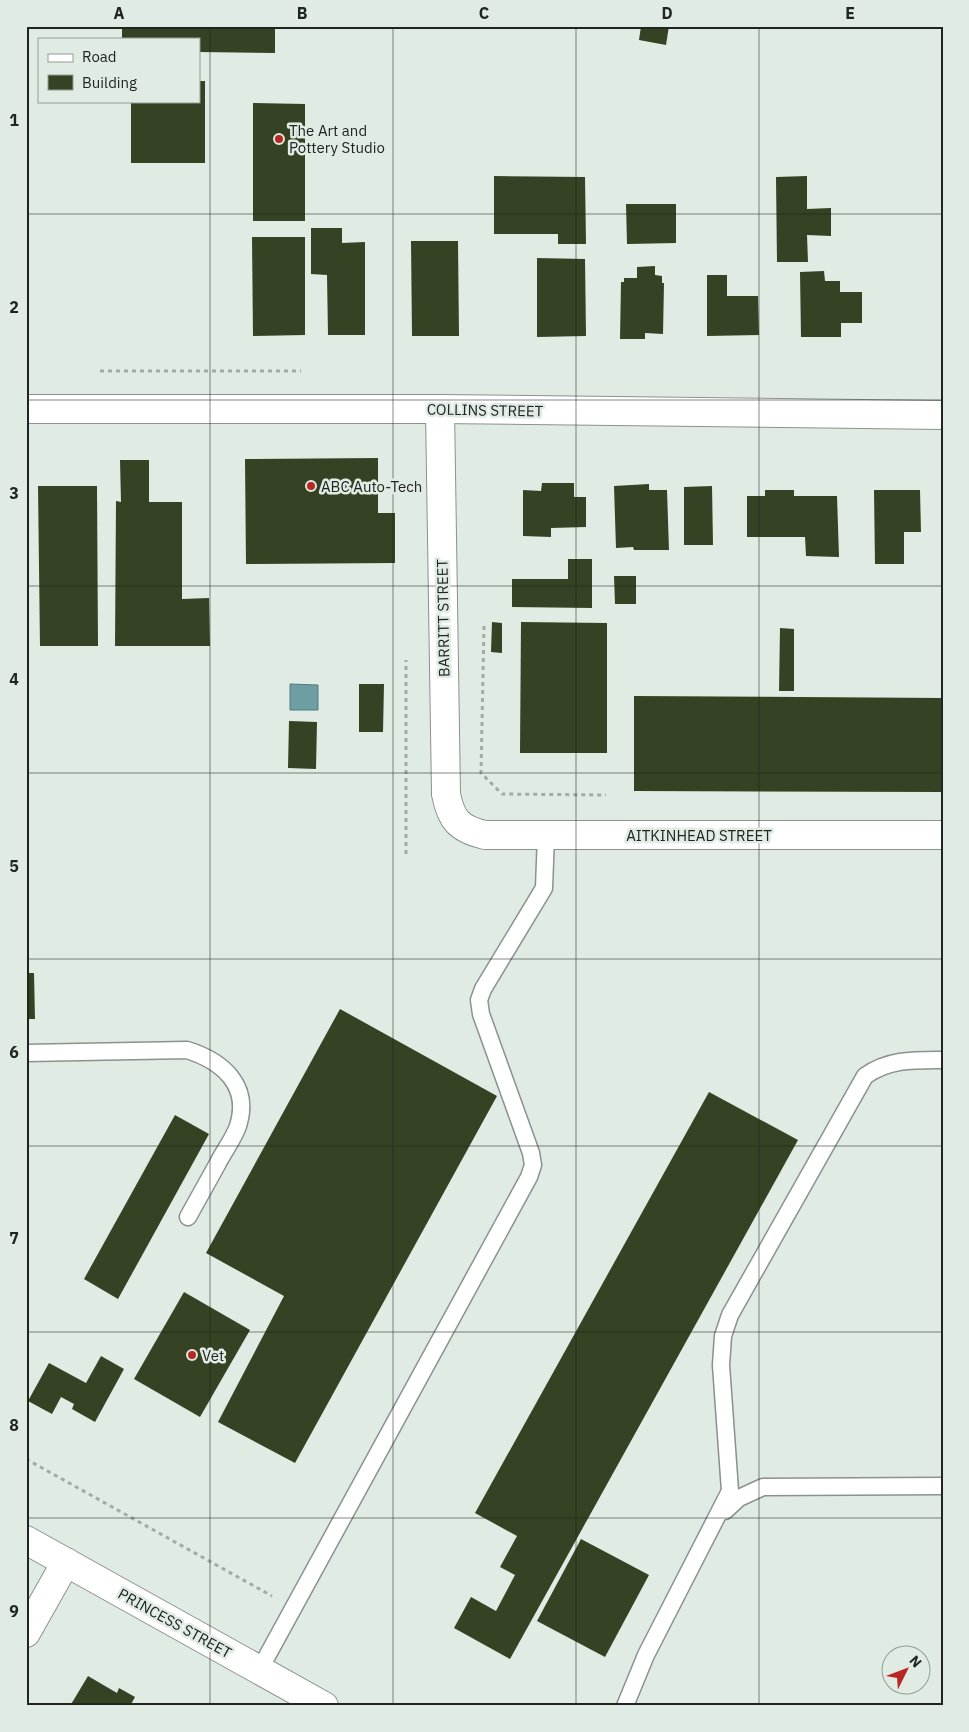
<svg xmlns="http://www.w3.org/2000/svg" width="969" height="1732" viewBox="0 0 969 1732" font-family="'IBM Plex Sans',sans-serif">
<rect width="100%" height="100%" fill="#e0ebe3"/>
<path fill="#6c9ea3" stroke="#567a7c" d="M290,684L318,685V710H290Z"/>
<g fill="#354223">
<path d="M122,26H275V53L199,52V39H122Z"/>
<path d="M641,26H669L666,45L639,40Z"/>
<path d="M199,81H205V163H131V101H199Z"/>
<path d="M253,103L305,104V221H253Z"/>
<path d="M494,176L585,177L586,244H558V234H494Z"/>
<path d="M807,176V209L831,208V236L807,235L808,262H777L776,177Z"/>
<path d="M626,204H676V243L627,244Z"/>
<path d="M311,228H342V243L365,242V335H328L327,275L311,274Z"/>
<path d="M252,237H305V335L253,336Z"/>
<path d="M411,241H458L459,336H412Z"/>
<path d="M537,258L585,259L586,336L537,337Z"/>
<path d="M655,266V275L662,276V283H664L663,334L645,333V339H620L621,282H624V278H637V267Z"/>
<path d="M824,271L825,281H840V292H862V323H841V337H801L800,272Z"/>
<path d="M707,275H727V296H758L759,335L707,336Z"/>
<path d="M378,458V513H395V563L246,564L245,459Z"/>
<path d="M120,460H149V502H182V599L209,598L210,646H115L116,501L121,502Z"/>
<path d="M542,483H574V497H586V527L551,528V537L523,536V490L541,491Z"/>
<path d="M649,484V490H667L669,550H634L633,547L616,548L614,486Z"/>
<path d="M38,486H97L98,646H40Z"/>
<path d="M712,486L713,545H684V487Z"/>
<path d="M765,490H794V496H837L839,557L806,556L805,537H747V496H765Z"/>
<path d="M874,490H920L921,532H904V564H875Z"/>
<path d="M568,559H592V608L512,607V579H568Z"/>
<path d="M614,576H636V604H615Z"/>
<path d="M492,622L502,623V653L491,652Z"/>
<path d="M521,622L607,623V753H520Z"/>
<path d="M780,628L794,629V691H779Z"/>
<path d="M359,684H384L383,732H359Z"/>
<path d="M634,696L943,698V792L634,791Z"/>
<path d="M289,721L317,722L316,769L288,768Z"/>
<path d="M26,973H34L35,1019H26Z"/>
<path d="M340,1009L497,1096L295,1463L218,1422L284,1296L206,1253Z"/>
<path d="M709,1092L798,1140L510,1659L454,1628L471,1597L496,1611L515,1575L500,1567L517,1536L475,1513Z"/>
<path d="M175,1115L209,1134L118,1299L84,1279Z"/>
<path d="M184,1292L250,1330L200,1417L134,1379Z"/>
<path d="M101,1356L124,1369L95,1422L72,1409L74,1404L61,1397L52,1414L28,1401L49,1363L86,1383Z"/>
<path d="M581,1539L649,1575L605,1657L537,1621Z"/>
<path d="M88,1676L117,1693L119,1688L135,1697L130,1706H70Z"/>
</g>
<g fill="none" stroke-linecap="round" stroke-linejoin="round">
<g stroke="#89938b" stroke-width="19">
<g id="lane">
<path d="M26,1053L187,1050C222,1061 251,1085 238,1126C234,1138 224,1151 218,1163C208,1181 198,1199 188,1217"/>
<path d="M725,1511L739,1498L763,1487L943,1486"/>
<path d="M260,1669L529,1177L533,1165L531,1153L481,1014L479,1000L483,989L544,888L546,835"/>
<path d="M625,1706L646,1655L730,1491L721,1365L723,1336L730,1315L865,1076C889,1059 914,1060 943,1060"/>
</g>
</g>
<g stroke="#89938b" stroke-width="30">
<g id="street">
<path d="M26,409H440L943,415"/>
<path d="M440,409L446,794C451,820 459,829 485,835H943"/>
</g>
</g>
<g stroke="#89938b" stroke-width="30">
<g id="secondary">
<path d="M26,1540L324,1706"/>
<path d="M26,1633L66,1562"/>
</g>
</g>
<g stroke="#a2aba5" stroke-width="3" stroke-dasharray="4 4" stroke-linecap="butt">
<path d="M100,371H301"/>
<path d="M484,626L481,773L502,794L606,795"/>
<path d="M406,854V660"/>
<path d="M26,1459L272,1596"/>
</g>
<use href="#lane" stroke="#fff" stroke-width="16"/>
<use href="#street" stroke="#fff" stroke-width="28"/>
<use href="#secondary" stroke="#fff" stroke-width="28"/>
</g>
<path fill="none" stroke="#212522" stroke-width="1" stroke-opacity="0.55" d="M210,26V1706M393,26V1706M576,26V1706M759,26V1706M26,214H943M26,400H943M26,586H943M26,773H943M26,959H943M26,1146H943M26,1332H943M26,1518H943"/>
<g fill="#b62821" stroke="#e0ebe3" stroke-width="2">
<circle cx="279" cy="139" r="5"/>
<circle cx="311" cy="486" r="5"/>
<circle cx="192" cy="1355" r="5"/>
</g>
<g text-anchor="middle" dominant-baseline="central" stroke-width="5" stroke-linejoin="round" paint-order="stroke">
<g font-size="15" fill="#212522" stroke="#e0ebe3" text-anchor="start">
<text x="289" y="130">The Art and<tspan x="289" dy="17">Pottery Studio</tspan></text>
<text x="321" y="486">ABC Auto-Tech</text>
<text x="202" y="1355">Vet</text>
</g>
<g font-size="15" fill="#212522" stroke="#e0ebe3">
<text transform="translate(485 410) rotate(1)">COLLINS STREET</text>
<text transform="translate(443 618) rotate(-91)">BARRITT STREET</text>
<text x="699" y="835">AITKINHEAD STREET</text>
<text transform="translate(175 1623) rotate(29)">PRINCESS STREET</text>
</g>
</g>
<rect width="969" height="1732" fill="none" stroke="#e0ebe3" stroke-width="55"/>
<rect x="38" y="38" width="162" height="65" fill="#e0ebe3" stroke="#949c96"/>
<rect x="48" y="54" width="25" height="8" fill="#ffffff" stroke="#949c96"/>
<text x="82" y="62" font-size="15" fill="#212522">Road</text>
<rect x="48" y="75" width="25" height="15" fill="#354223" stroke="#949c96"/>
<text x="82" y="88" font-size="15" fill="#212522">Building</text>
<g transform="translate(906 1670) rotate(48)"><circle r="24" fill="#e0ebe3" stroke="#949c96"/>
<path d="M0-4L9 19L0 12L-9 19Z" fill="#b62821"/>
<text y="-8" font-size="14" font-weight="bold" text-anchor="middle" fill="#212522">N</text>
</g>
<rect x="28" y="28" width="914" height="1676" fill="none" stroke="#212522" stroke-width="2"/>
<g font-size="16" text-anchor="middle" font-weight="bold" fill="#212522">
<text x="119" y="19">A</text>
<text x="302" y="19">B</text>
<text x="484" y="19">C</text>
<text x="667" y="19">D</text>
<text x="850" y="19">E</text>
<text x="14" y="126">1</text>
<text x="14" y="313">2</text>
<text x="14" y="499">3</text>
<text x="14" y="685">4</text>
<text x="14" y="872">5</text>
<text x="14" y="1058">6</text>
<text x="14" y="1244">7</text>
<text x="14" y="1431">8</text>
<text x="14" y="1617">9</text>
</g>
</svg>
